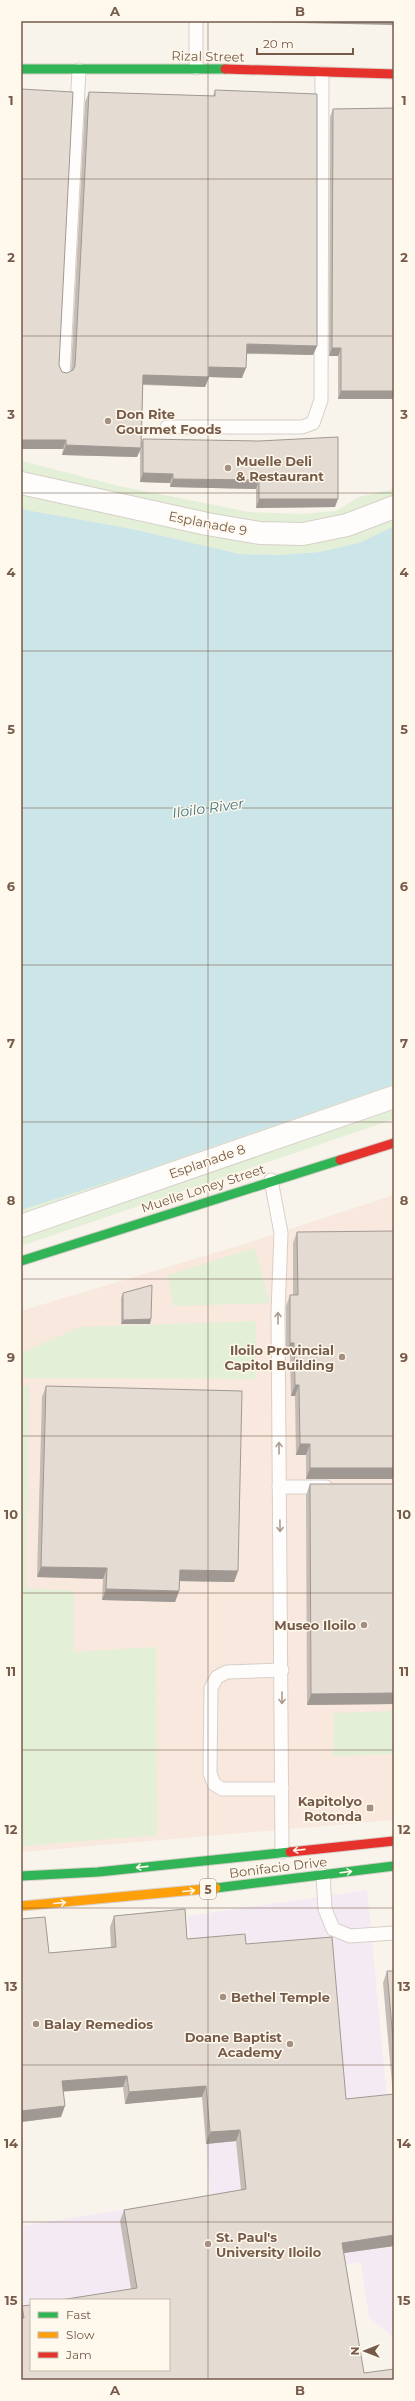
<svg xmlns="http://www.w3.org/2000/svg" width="415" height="2401" viewBox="0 0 415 2401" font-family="Montserrat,sans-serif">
<rect width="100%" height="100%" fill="#f8f3eb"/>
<path fill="#f8e8de" d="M394,1195V1820L21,1852V1311L251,1242Z"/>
<path fill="#f4eaf3" d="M367,1890L394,2172V2338L369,2317L361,2262L125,2300H31V2315L21,2317V2226L210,2196L188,1916Z"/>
<g fill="#e3efd6">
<path d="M21,461L119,486L249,512L301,514L336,511L359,497L394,489V526L359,543L319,552L279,555L240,554L132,529L21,509Z"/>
<path d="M394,1075V1119L21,1246V1155Z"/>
<path d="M255,1248L270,1303L173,1306L168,1275Z"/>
<path d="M256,1321V1379L21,1378V1353L80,1327Z"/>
<path d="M21,1386H29L26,1588L74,1591V1652L156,1647L157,1835L21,1846Z"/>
<path d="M394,1711V1754L333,1756L334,1713Z"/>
</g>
<path fill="#cce5e8" d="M21,509L132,529L240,554L279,555L319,552L359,543L394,526V1084L136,1173L21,1210Z"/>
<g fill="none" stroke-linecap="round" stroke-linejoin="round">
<g stroke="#d7d0c9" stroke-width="15">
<g id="lane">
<path d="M196,21V68"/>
<path d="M63,375L79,70"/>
<path d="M167,427H302L313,423L321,400L322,73"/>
<path d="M271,1180L281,1233L278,1313L282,1852"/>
<path d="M279,1487H326"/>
<path d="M282,1670L227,1672L217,1677L211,1688L210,1773L214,1784L222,1789H282"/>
<path d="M323,1875L325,1909L333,1929L350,1936L394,1933"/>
</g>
</g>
<g stroke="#d7d0c9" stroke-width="24">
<g id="street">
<path d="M21,483L207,524L260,533L303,534L347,525L394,507"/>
<path d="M21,1226L394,1097"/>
</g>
</g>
<g stroke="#d7cfc8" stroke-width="11">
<g id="fast">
<path d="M21,69H225"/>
<path d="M21,1261L340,1160"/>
<path d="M21,1876L98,1872L290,1852"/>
<path d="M216,1888L394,1866"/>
</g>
</g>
<g stroke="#d7cfc8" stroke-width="11">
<path id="slow" d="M21,1906L216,1888"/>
</g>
<g stroke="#d7cfc8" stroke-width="11">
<g id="jam">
<path d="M225,69L394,74"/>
<path d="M340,1160L394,1143"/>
<path d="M290,1852L394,1841"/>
</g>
</g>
<use href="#lane" stroke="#fefdfc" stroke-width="13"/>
<use href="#street" stroke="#fefdfc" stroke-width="22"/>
<use href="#fast" stroke="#30b455" stroke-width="9"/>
<use href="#slow" stroke="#ff9f0a" stroke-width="9"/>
<use href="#jam" stroke="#e5322d" stroke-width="9"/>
</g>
<g fill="#c4bcb5">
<path d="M215,90L317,346L313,355L246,354L242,378L209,377L205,387L143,385L141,443L143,439L335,507L256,508V489L170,487V483L140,482V451L137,457L62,455L63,449H21L59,365L62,372L67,373L71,371L85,102L89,92L213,96Z"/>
<path d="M394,108V399H338V356H329L330,117L333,109Z"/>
<path d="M297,1232L394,1479H306V1455H296L295,1396H291L290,1354H286V1306L290,1295H293V1243Z"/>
<path d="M123,1293L151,1319L150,1324H121V1298Z"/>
<path d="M46,1386L238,1571L234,1582L180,1581L179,1591L175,1602L102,1600L103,1579L37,1577L42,1397Z"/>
<path d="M310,1484H394V1704L307,1705L306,1495Z"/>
<path d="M114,1916L187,1939L246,1944L346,2099L393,2095L383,1983L387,1971H394V2246L343,2253L364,2373L394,2380H21V2310L22,2306L131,2289L120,2221L124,2210L241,2190L236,2141L206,2144L202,2097L125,2104L123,2087L63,2091L61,2117L21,2122V1919L49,1953L111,1948L110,1927Z"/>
</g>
<g fill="#a09993">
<path d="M213,21H394V25Z"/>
<path d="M247,344L317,346L313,355L243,353Z"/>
<path d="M332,348H341L338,356H329Z"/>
<path d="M209,367L246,368L242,378L209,377L205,387L140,384L143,375Z"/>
<path d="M341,391H394V399H338Z"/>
<path d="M21,440H66L63,449H21Z"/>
<path d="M66,445L141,448L137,457L62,455Z"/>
<path d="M143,473L173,474L170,483L140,482Z"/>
<path d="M173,479L259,480L256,489L170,487Z"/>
<path d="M259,499H338L335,507L256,508Z"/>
<path d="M151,1319L150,1324H121L123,1320Z"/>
<path d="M290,1343H294L290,1354H286Z"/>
<path d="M295,1385H299L295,1396H291Z"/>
<path d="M300,1444H310L306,1455H296Z"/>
<path d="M310,1468H394V1479H306Z"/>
<path d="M41,1567L107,1568L103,1579L37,1577Z"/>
<path d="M180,1570L238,1571L234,1582L176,1581Z"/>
<path d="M106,1589L179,1591L175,1602L102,1600Z"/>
<path d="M394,1693V1704L307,1705L311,1694Z"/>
<path d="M127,2076L123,2087L58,2092L62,2081Z"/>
<path d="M206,2086L202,2097L125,2104L129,2092Z"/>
<path d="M65,2106L61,2117L21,2122V2111Z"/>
<path d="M240,2130L236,2141L206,2144L210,2132Z"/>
<path d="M394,2235V2246L337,2254L342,2243Z"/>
</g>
<g fill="#e4dbd2" stroke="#a09993">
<path d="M21,89L73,92L59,365L62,372L67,373L73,370L75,366L89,92L215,96V90L317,94V346L247,344L246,368L209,367V377L143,375L141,448L66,445V440H21Z"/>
<path d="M394,108V391H341V348H332L333,109Z"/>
<path d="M338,437V499H259V480L173,479V474L143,473V439L259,441Z"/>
<path d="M394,1231V1468H310V1444H300L299,1385H295L294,1343H290V1295H298L297,1232Z"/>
<path d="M152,1285L151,1319L123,1320V1293Z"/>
<path d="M46,1386L242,1391L238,1571L180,1570L179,1591L106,1589L107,1568L41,1567Z"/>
<path d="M310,1484H394V1693L311,1694Z"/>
<path d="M185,1909L187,1939L245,1934L246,1944L332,1937L346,2099L394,2094V2235L342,2243L364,2373L394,2369V2380H21V2318H24L22,2306L31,2305V2370H169V2300H60L137,2288L124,2210L246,2189L240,2130L210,2132L206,2086L129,2092L127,2076L62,2081L65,2106L21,2111V1919L45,1917L49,1953L116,1947L114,1916Z"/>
<path d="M387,1971H394V2051Z"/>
</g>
<defs><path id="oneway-shaft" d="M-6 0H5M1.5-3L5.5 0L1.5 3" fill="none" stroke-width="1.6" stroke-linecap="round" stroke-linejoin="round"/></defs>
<g stroke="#ac9c91">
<use href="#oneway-shaft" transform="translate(278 1318) rotate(-90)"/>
<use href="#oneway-shaft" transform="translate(279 1448) rotate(-90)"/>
<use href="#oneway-shaft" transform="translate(280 1526) rotate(89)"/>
<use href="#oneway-shaft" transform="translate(282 1698) rotate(90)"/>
</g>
<g stroke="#fff8ec">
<use href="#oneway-shaft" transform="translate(299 1850) rotate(174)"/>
<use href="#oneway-shaft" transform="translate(142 1867) rotate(174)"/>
<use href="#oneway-shaft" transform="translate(346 1872) rotate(-7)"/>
<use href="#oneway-shaft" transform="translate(189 1891) rotate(-5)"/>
<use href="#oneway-shaft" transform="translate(60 1903) rotate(-5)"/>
</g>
<path fill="none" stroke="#765b4a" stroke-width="1" stroke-opacity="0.55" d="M208,21V2380M21,179H394M21,336H394M21,493H394M21,651H394M21,808H394M21,965H394M21,1122H394M21,1279H394M21,1436H394M21,1593H394M21,1750H394M21,1908H394M21,2065H394M21,2222H394"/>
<g fill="#a49082" stroke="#fff8ec" stroke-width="1.5">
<circle cx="108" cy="421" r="4"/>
<circle cx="228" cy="468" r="4"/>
<circle cx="342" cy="1357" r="4"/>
<circle cx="364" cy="1625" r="4"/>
<rect x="366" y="1804" width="8" height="8" rx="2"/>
<circle cx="223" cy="1997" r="4"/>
<circle cx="36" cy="2024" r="4"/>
<circle cx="290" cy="2044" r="4"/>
<circle cx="208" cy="2244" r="4"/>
</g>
<g text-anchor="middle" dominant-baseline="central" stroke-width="3" stroke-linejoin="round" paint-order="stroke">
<rect fill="#fff8ec" stroke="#9f8a7b" stroke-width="1" x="200" y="1879" width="16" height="20" rx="3"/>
<g font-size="12" font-weight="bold" fill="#765b4a">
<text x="208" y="1889">5</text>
</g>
<g font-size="13" fill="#765b4a" stroke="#fff8ec">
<text transform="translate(208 56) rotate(1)">Rizal Street</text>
<text transform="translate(208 523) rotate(11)">Esplanade 9</text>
<text transform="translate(207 1161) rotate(-19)">Esplanade 8</text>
<text transform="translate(203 1188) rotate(-18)">Muelle Loney Street</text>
<text transform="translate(278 1867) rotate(-7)">Bonifacio Drive</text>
</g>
<g font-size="13" font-weight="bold" fill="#765b4a" stroke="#fff8ec" text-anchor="start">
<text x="116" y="414">Don Rite<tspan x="116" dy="15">Gourmet Foods</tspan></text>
<text x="236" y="461">Muelle Deli<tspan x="236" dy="15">&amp; Restaurant</tspan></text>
<text x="334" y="1350" text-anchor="end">Iloilo Provincial<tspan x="334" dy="15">Capitol Building</tspan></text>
<text x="356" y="1625" text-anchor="end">Museo Iloilo</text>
<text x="362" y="1801" text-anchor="end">Kapitolyo<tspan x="362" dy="15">Rotonda</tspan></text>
<text x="231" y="1997">Bethel Temple</text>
<text x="44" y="2024">Balay Remedios</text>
<text x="282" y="2037" text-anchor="end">Doane Baptist<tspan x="282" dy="15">Academy</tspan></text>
<text x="216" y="2237">St. Paul's<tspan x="216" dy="15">University Iloilo</tspan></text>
</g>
<g font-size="14" font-style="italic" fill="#407683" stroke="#fff8ec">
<text transform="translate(208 808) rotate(-8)">Iloilo River</text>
</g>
</g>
<rect width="415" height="2401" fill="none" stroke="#fff8ec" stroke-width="44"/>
<rect x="30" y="2299" width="140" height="72" fill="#fff8ec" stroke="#c8b9ab"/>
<rect x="38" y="2312" width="20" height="6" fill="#30b455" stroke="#c8b9ab"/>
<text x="66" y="2319" font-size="12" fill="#765b4a">Fast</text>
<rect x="38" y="2332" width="20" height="6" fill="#ff9f0a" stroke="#c8b9ab"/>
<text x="66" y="2339" font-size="12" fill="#765b4a">Slow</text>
<rect x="38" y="2352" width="20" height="6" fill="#e5322d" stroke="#c8b9ab"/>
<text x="66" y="2359" font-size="12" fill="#765b4a">Jam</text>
<g transform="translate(365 2351) rotate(270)" stroke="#fff8ec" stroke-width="3" paint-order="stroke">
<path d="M0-3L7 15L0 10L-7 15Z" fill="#765b4a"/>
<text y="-6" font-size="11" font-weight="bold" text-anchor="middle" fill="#765b4a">N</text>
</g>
<path d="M257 48v6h96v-6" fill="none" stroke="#765b4a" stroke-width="2"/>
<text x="263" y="48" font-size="12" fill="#765b4a" stroke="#fff8ec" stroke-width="3" paint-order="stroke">20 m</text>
<rect x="22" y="22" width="371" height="2357" fill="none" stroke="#765b4a" stroke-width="1.5"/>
<g font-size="13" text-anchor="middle" font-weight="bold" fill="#765b4a">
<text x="115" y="16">A</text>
<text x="300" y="16">B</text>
<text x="11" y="105">1</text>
<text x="404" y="105">1</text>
<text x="11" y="262">2</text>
<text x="404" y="262">2</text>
<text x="11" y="419">3</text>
<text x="404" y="419">3</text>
<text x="11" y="577">4</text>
<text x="404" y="577">4</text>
<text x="11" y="734">5</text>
<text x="404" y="734">5</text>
<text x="11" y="891">6</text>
<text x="404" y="891">6</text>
<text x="11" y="1048">7</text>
<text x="404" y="1048">7</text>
<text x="11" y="1205">8</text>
<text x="404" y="1205">8</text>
<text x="11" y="1362">9</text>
<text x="404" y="1362">9</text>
<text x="11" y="1519">10</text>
<text x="404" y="1519">10</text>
<text x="11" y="1676">11</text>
<text x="404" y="1676">11</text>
<text x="11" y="1834">12</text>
<text x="404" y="1834">12</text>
<text x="11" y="1991">13</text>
<text x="404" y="1991">13</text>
<text x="11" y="2148">14</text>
<text x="404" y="2148">14</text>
<text x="11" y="2305">15</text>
<text x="404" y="2305">15</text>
<text x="115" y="2395">A</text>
<text x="300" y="2395">B</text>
</g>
</svg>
